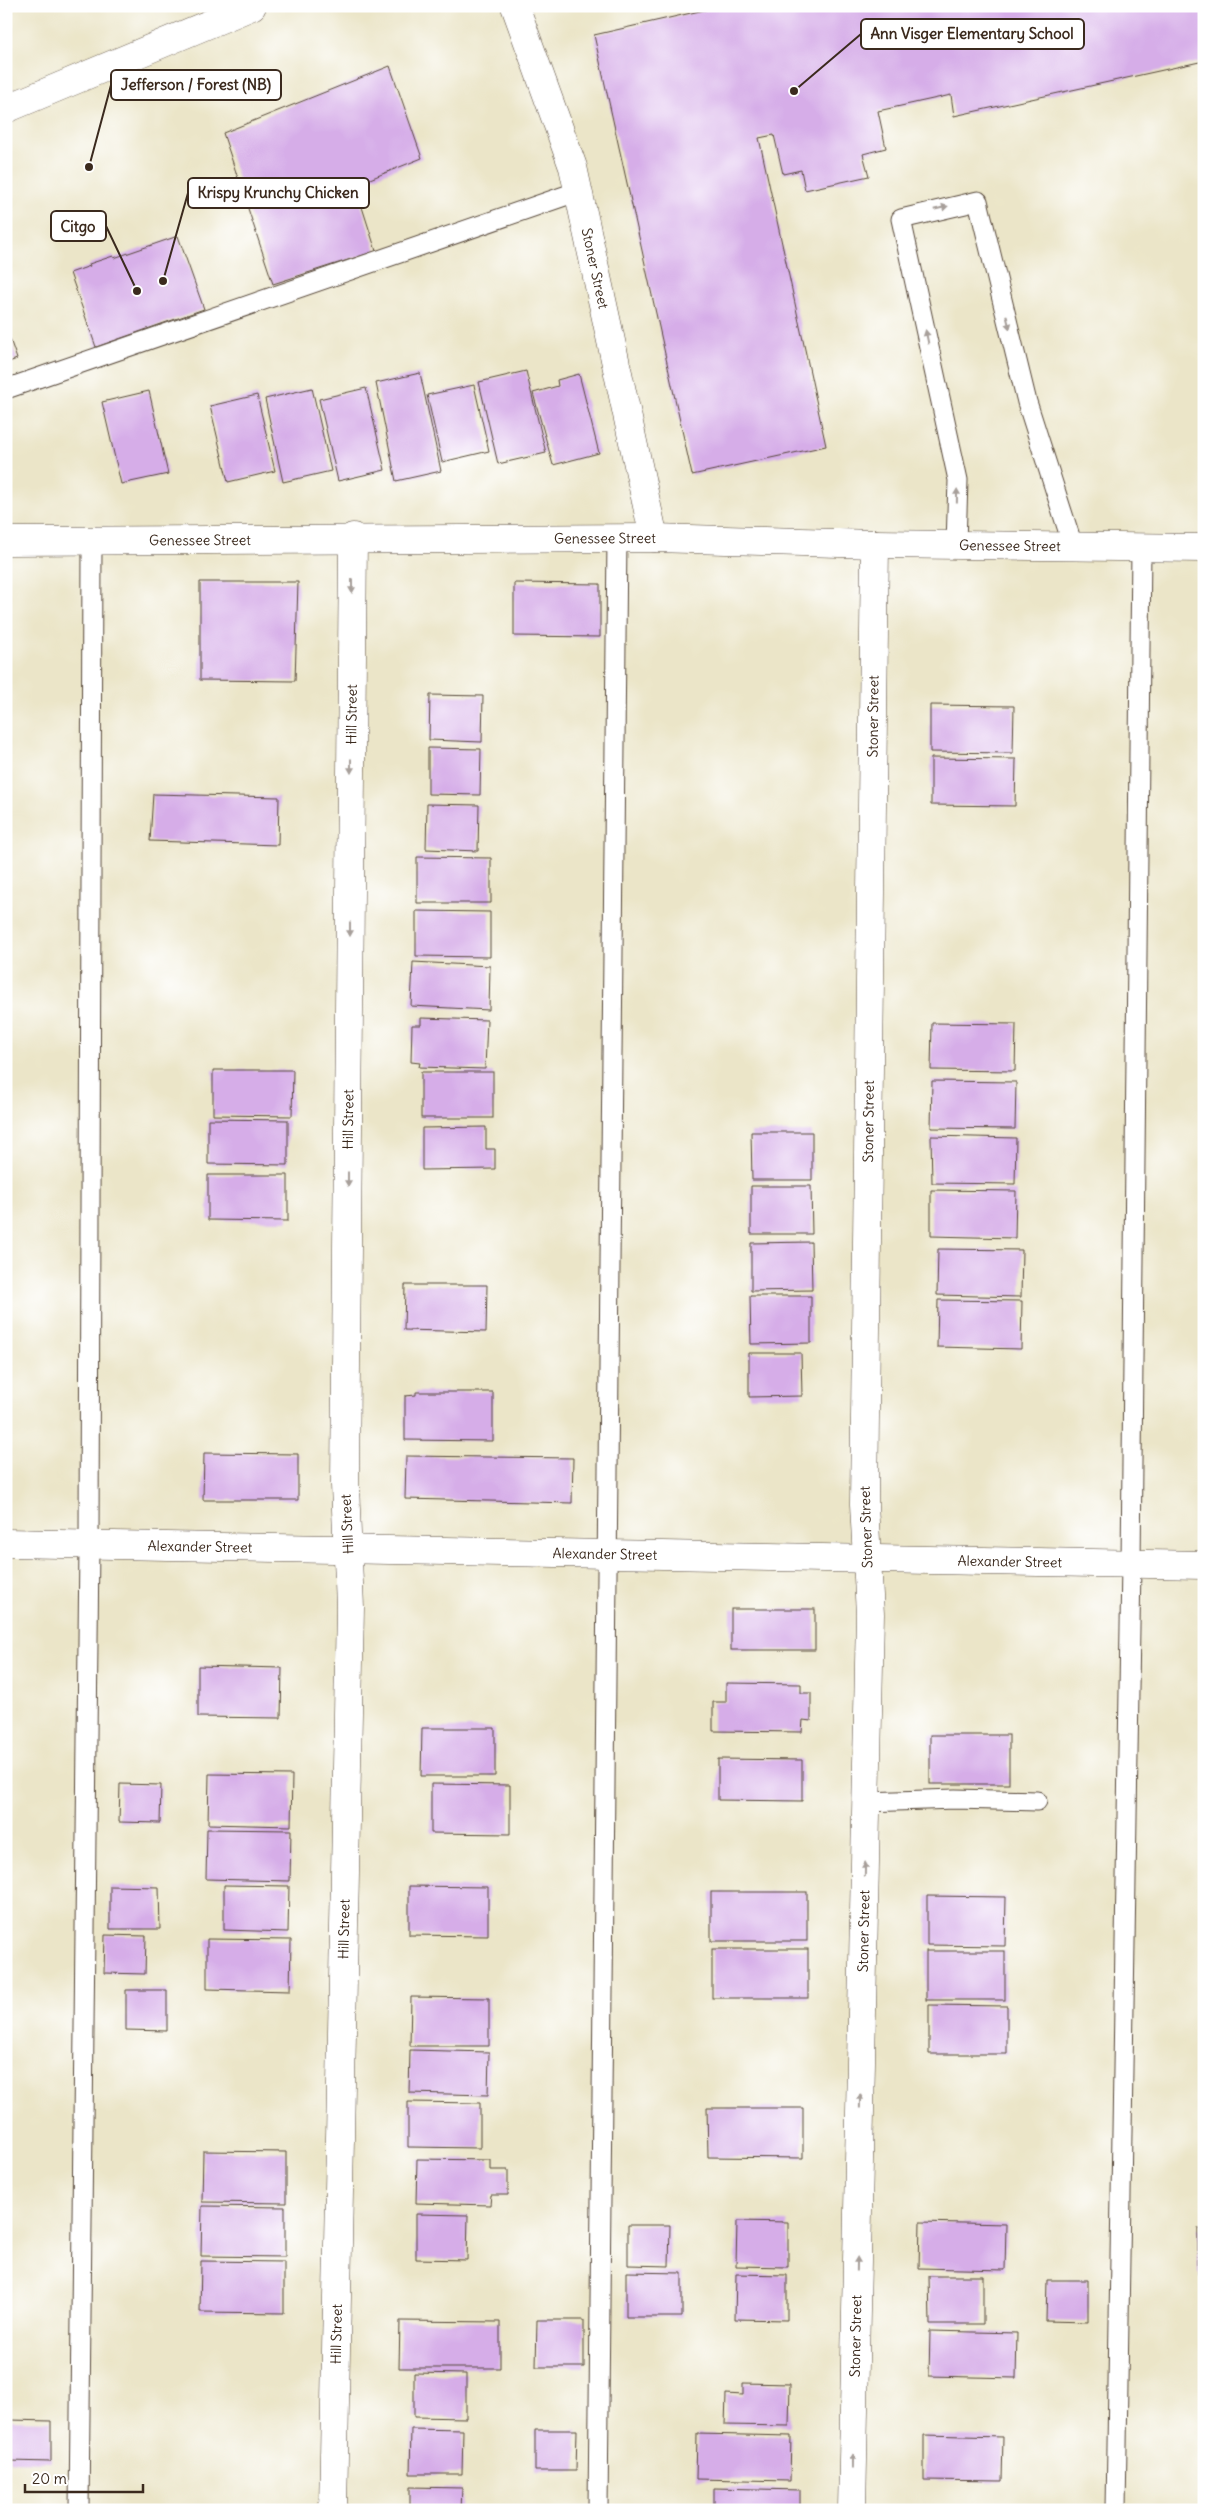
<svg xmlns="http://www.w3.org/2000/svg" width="1210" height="2516" viewBox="0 0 1210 2516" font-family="Delius,sans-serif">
<rect width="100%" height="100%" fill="#fff"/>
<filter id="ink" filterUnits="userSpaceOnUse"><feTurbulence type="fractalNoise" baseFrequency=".02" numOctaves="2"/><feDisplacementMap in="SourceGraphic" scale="10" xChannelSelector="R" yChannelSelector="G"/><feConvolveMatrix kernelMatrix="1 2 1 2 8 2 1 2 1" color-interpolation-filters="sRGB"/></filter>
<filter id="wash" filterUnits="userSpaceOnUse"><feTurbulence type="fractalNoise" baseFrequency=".0096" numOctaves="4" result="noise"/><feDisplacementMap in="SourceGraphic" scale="20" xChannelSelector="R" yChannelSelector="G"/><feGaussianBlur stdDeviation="1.12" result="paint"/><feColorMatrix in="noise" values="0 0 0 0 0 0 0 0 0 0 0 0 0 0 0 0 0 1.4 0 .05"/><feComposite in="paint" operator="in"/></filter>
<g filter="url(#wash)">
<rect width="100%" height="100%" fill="#ebe5c8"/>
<g id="blocks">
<g fill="#d6ade8">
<path d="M722,6H1204V61L954,116L951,95L878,111L886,148L863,154L869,176L805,190L801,170L783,174L774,135L759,138L826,446L692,475L594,35Z"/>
<path d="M390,66L422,158L355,185L376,251L273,284L223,133Z"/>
<path d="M178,236L204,309L96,347L70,273L90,266L89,264L113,256L114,258Z"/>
<path d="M6,328L17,359L6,363Z"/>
<path d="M526,371L546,453L498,464L479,382Z"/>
<path d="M420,373L441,471L396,481L376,383Z"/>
<path d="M579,374L599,453L553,465L533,393L558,386L557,380Z"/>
<path d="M474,385L489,451L442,462L427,395Z"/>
<path d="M312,388L331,471L283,482L265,399Z"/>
<path d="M366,388L385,470L338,481L319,399Z"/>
<path d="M149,391L168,474L121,484L102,402Z"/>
<path d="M257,395L275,471L228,482L210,406Z"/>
<path d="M200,582H298L295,681L200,680Z"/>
<path d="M514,583L600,584V637L514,636Z"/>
<path d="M430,695L483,696L482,742L429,740Z"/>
<path d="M930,705L1014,706L1013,753L930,752Z"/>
<path d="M428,748L481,749L480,795L428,794Z"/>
<path d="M931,758L1016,759L1015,806L931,805Z"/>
<path d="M153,794L279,797L278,845L150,841Z"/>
<path d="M427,804L479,805L478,851L426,849Z"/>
<path d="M417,857L491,858V903H417Z"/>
<path d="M416,911L490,912V957L416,956Z"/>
<path d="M413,962L490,966L489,1010L411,1006Z"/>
<path d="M421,1018L487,1020L485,1069L419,1067L420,1063L411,1062L412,1025H421Z"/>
<path d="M932,1023L1016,1024L1015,1071L931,1070Z"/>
<path d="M213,1070H293L292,1116L213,1115Z"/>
<rect x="421" y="1072" width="72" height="46"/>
<path d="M932,1081L1016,1082L1015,1129L931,1128Z"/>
<path d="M208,1119L288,1120V1165L208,1164Z"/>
<path d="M486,1127V1149H495V1169L422,1170V1128Z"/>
<path d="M751,1132H812V1180H752Z"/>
<path d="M931,1136L1016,1138L1015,1184L932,1183Z"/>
<path d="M208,1175H288V1221L208,1220Z"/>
<path d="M751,1186H811L812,1234H751Z"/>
<path d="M931,1190L1016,1191L1015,1238L931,1236Z"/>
<path d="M811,1242L812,1290L751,1291V1243Z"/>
<path d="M938,1249L1022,1250L1021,1297L937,1295Z"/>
<path d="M405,1285H487L486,1332L404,1330Z"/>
<path d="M750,1296H811V1343L751,1344Z"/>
<path d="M938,1300L1022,1301L1021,1349L937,1347Z"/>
<path d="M749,1353H801L802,1396L749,1397Z"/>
<path d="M416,1392H493V1441L405,1440V1396L416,1395Z"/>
<path d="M204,1453L298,1454V1500H203Z"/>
<path d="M406,1456L573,1458L572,1503L405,1499Z"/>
<rect x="731" y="1609" width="84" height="41"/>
<path d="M198,1666L282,1668L281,1718L198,1717Z"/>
<path d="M726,1683L801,1684V1693H811V1721L803,1720L802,1732L713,1731V1702H726Z"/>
<path d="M422,1728H495V1776H421Z"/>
<rect x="930" y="1735" width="79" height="49"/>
<path d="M718,1759L802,1760V1801L718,1800Z"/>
<path d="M209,1774L292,1775L291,1826L208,1824Z"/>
<path d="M120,1784L161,1785L160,1823L119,1822Z"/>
<path d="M431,1784L510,1785V1834L431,1833Z"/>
<path d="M207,1829L291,1830L290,1881L206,1879Z"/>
<path d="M224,1885L289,1886L288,1932L224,1930Z"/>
<path d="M110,1886L159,1887L160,1929H110Z"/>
<path d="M409,1886L488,1887V1936L409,1935Z"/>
<rect x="711" y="1892" width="96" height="49"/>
<path d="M927,1896L1006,1897L1005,1946L927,1945Z"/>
<path d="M105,1935L146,1936L145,1974L104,1973Z"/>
<path d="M207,1939L291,1940L290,1991L207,1989Z"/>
<rect x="712" y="1949" width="96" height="49"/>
<rect x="926" y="1951" width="79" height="49"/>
<path d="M126,1990H167V2031L126,2030Z"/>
<path d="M411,1997L489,1998V2046H410Z"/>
<path d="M929,2005L1007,2006V2054H929Z"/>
<path d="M410,2050L489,2052L488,2095L409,2093Z"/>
<path d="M408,2102L480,2103V2148L408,2147Z"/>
<path d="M707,2108H803V2158L708,2157Z"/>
<path d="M203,2151L286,2152V2203L202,2202Z"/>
<path d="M417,2159L490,2160V2170H508V2195H491L490,2205L416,2203Z"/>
<path d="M202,2206L285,2207V2257L201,2256Z"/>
<path d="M416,2214L468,2215L467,2260L416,2259Z"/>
<path d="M737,2221L788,2222V2267L736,2266Z"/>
<path d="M920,2222L1006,2224L1005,2270L919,2268Z"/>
<path d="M628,2225H670L669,2266L628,2265Z"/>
<rect x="1198" y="2229" width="6" height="45"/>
<path d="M201,2261L284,2262V2313L200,2312Z"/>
<path d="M626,2272L682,2273V2317H626Z"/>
<path d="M736,2274L787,2275V2320L735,2319Z"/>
<path d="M929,2276H983V2324H930Z"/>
<path d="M1047,2280H1088V2322L1046,2321Z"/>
<path d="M537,2320H584V2367H536Z"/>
<path d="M400,2321L500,2322V2368H399Z"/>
<path d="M930,2331L1017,2333L1016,2378L929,2376Z"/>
<path d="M414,2373L466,2374V2418L414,2417Z"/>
<path d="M743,2383L790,2384L789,2426L725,2425L726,2394L743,2395Z"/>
<path d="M10,2420L51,2421V2462L9,2461Z"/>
<path d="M411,2429L463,2430L462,2474H410Z"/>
<path d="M535,2430H577L576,2471H535Z"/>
<path d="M697,2434L791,2436L790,2481L696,2479Z"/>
<path d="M924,2435L1003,2437L1002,2481L924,2480Z"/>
<path d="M410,2487L462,2488L461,2510H410Z"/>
<path d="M714,2488L800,2490V2510H714Z"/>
</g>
</g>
</g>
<g filter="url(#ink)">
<use href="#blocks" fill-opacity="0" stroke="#554638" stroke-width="1"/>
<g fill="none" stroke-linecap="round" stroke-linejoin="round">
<g stroke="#554638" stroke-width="21">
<g id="service">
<path d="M6,389L579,191"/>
<path d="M956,545L958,480L901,219L978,201L1027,402L1073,546"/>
<path d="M866,1802L955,1799L1037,1801"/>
<path d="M79,2510L89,1545L92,540"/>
<path d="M598,2510L617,537"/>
<path d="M1116,2510L1131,1564L1141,547"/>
</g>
</g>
<g stroke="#554638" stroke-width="29">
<g id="minor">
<path id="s1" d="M515,6L573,167L654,538"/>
<path id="s2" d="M6,541L654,538L875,544L1204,548"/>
<path id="s3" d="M6,1543L1204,1565"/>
<path id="s4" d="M333,2510L350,1607L345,1485L353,537"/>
<path id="s5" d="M852,2510L870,1614L864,1504L875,544"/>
</g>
</g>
<g stroke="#554638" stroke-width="29">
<path id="secondary" d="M6,109L252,6"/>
</g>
<use href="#service" stroke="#fff" stroke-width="19"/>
<use href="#minor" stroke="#fff" stroke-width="28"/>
<use href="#secondary" stroke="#fff" stroke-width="28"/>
</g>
<defs><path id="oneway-solid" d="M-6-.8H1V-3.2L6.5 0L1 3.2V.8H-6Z" transform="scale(1.25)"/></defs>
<g fill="#a79f9a">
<use href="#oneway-solid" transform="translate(941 208) rotate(-14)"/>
<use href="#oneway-solid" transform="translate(1008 322) rotate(76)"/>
<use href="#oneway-solid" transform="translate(927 337) rotate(-102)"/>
<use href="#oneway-solid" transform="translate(957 496) rotate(-89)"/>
<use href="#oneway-solid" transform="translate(352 586) rotate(90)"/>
<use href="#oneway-solid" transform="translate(351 766) rotate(90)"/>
<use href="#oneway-solid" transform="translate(350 929) rotate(90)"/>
<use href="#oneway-solid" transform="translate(348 1179) rotate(90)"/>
<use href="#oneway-solid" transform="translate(865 1869) rotate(-89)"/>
<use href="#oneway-solid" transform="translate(860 2101) rotate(-89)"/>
<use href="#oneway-solid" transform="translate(857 2264) rotate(-89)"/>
<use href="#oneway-solid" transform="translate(853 2461) rotate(-89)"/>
</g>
</g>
<g text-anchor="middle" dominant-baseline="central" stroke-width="4.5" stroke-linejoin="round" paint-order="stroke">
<g font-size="14" fill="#3b2a1e" stroke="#fff">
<text stroke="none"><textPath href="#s1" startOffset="275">Stoner Street</textPath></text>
<text stroke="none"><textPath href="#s2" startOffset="599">Genessee Street</textPath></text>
<text stroke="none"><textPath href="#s2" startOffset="194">Genessee Street</textPath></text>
<text stroke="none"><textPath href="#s2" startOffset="1004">Genessee Street</textPath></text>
<text stroke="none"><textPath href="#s4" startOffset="1796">Hill Street</textPath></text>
<text stroke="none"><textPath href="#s5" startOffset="1794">Stoner Street</textPath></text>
<text stroke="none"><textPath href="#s4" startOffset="1391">Hill Street</textPath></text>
<text stroke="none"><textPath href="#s5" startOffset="1389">Stoner Street</textPath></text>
<text transform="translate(347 1524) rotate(-93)">Hill Street</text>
<text transform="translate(866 1527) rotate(-92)">Stoner Street</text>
<text stroke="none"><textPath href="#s3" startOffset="194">Alexander Street</textPath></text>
<text stroke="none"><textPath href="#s3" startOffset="599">Alexander Street</textPath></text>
<text stroke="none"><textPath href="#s3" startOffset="1004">Alexander Street</textPath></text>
<text stroke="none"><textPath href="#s4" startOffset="581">Hill Street</textPath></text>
<text stroke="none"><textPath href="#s5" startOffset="579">Stoner Street</textPath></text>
<text stroke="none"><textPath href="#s4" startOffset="176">Hill Street</textPath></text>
<text stroke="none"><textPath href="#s5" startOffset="174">Stoner Street</textPath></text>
</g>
</g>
<path fill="none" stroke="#3b2a1e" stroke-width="2" d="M794 91L861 34M89 167L111 85M163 281L188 193M137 291L106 226"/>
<g fill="#3b2a1e" stroke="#fff" stroke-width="2">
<circle cx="794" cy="91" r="5"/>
<circle cx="89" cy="167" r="5"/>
<circle cx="163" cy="281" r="5"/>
<circle cx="137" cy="291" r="5"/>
</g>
<g fill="#fff" stroke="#3b2a1e" stroke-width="2">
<rect x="861" y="19" width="223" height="30" rx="5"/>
<rect x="111" y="70" width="170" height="30" rx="5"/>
<rect x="188" y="178" width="181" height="30" rx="5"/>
<rect x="51" y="211" width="55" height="30" rx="5"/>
</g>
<g font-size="15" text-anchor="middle" font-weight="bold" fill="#3b2a1e">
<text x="972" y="39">Ann Visger Elementary School</text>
<text x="196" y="90">Jefferson / Forest (NB)</text>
<text x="278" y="198">Krispy Krunchy Chicken</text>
<text x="78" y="232">Citgo</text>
</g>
<rect width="1210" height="2516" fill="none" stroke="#fff" stroke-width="25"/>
<path d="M25 2484v8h118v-8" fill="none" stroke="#3b2a1e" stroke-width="2.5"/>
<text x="32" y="2484" font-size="15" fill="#3b2a1e" stroke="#ffffff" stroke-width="4" paint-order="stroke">20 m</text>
</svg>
